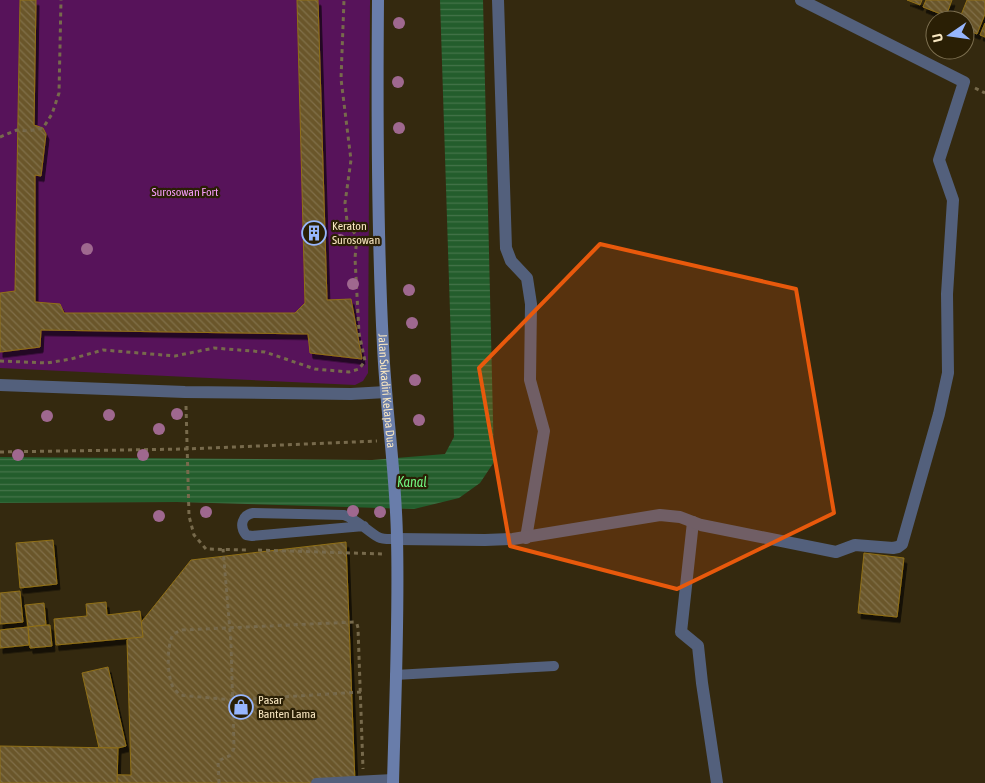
<svg xmlns="http://www.w3.org/2000/svg" width="985" height="783" viewBox="0 0 985 783" font-family="'Asap Condensed',sans-serif">
<defs>
<pattern id="water-rules" width="6" height="5" patternUnits="userSpaceOnUse" patternTransform="scale(1.25)"><rect width="6" height="5" fill="#235d2c"/><path d="M0 2.5h6" fill="none" stroke="#447449"/></pattern>
<pattern id="building-back-hatch" width="6" height="6" patternUnits="userSpaceOnUse" patternTransform="scale(1.25)"><rect width="6" height="6" fill="#6a572b"/><path d="M-1 5l2 2M0 0l6 6M5-1l2 2" fill="none" stroke="#806f48"/></pattern>
<filter id="shadow"><feDropShadow dx="3" dy="5.5" stdDeviation="0" flood-color="#0009"/></filter>
</defs>
<rect width="100%" height="100%" fill="#34290f"/>
<path fill="#57135a" d="M0,0H370L368,373L363,381L355,385L0,368Z"/>
<path fill="url(#water-rules)" d="M440,0H483L494,462L480,483L459,498L414,509L177,502L0,503V457L372,460L445,454L454,437Z"/>
<g fill="url(#building-back-hatch)" stroke="#917017" filter="url(#shadow)">
<path d="M20,0H36L34,125L43,128L46,134L41,176L35,175V302L60,304L64,313H295L305,303L297,0H318L327,300L351,299L362,359L310,353L308,334L41,330L40,347L0,352V293L15,291Z"/>
<path d="M907,0H922L920,5Z"/>
<path d="M926,0H952L946,16L923,7Z"/>
<path d="M967,0H985V14L977,34L965,29V20H959Z"/>
<path d="M985,23V37L980,35Z"/>
<path d="M53,540L57,584L20,588L16,543Z"/>
<path d="M346,542L355,783H59V774L131,775L127,640L191,560Z"/>
<path d="M864,553L904,558L897,617L858,613Z"/>
<path d="M20,591L23,622L0,624V593Z"/>
<path d="M106,602L107,615L140,611L143,637L56,645L54,619L87,616L86,604Z"/>
<path d="M44,603L46,625L28,627L25,605Z"/>
<path d="M46,625H50L52,646L30,648L28,627Z"/>
<path d="M28,627L29,645L0,648V630Z"/>
<path d="M108,667L126,746L118,748H99L82,673Z"/>
<path d="M0,746L118,748L117,783H0Z"/>
</g>
<g fill="none" stroke-linecap="round" stroke-linejoin="round">
<g stroke="#776a4c" stroke-width="3" stroke-dasharray="4 4" stroke-linecap="butt">
<path d="M975,88L985,93"/>
<path d="M0,137L17,130L28,131L43,128L52,114L59,93L61,0"/>
<path d="M0,361L47,363L71,359L103,350L175,356L214,348L265,352L315,369L349,372L359,369L365,361L359,333L355,258L357,237L347,221L345,203L351,160L341,79L344,0"/>
<path d="M186,406L189,516L194,535L206,549L247,550"/>
<path d="M0,452L186,449L377,441"/>
<path d="M258,550L384,554"/>
<path d="M361,692L233,700L180,695C176,691 172,687 171,682C167,668 167,647 173,634L182,630L354,622L357,624L358,628L363,769"/>
<path d="M219,783L218,761L231,755L234,748L231,643L223,549"/>
</g>
<g stroke="#53607c" stroke-width="10">
<path d="M364,526L252,536L246,535C239,526 242,515 253,513L344,515C358,520 366,530 378,537C384,540 391,539 397,539"/>
<path d="M395,675L554,666"/>
<path d="M316,783L393,779"/>
</g>
<g stroke="#53607c" stroke-width="12">
<path d="M498,0L506,248L511,261L527,278L531,304L530,380L544,431L526,538"/>
<path d="M0,385L185,392L351,394L386,392"/>
<path d="M693,522L681,632L698,646L702,683L717,783"/>
<path d="M397,539L485,540L513,539L660,515L680,517L701,525L836,552L855,545L893,548L898,547L902,544L939,414L948,373L947,294L953,200L939,160L964,82L801,0"/>
</g>
<path stroke="#697daa" stroke-width="12" id="s1" d="M378,0C377,116 377,231 383,346C386,411 396,474 397,539C399,620 395,702 393,783"/>
</g>
<g fill="#9f688f">
<circle cx="399" cy="23" r="6"/>
<circle cx="398" cy="82" r="6"/>
<circle cx="399" cy="128" r="6"/>
<circle cx="340" cy="240" r="6"/>
<circle cx="87" cy="249" r="6"/>
<circle cx="353" cy="284" r="6"/>
<circle cx="409" cy="290" r="6"/>
<circle cx="412" cy="323" r="6"/>
<circle cx="415" cy="380" r="6"/>
<circle cx="177" cy="414" r="6"/>
<circle cx="109" cy="415" r="6"/>
<circle cx="47" cy="416" r="6"/>
<circle cx="419" cy="420" r="6"/>
<circle cx="159" cy="429" r="6"/>
<circle cx="18" cy="455" r="6"/>
<circle cx="143" cy="455" r="6"/>
<circle cx="353" cy="511" r="6"/>
<circle cx="206" cy="512" r="6"/>
<circle cx="380" cy="512" r="6"/>
<circle cx="159" cy="516" r="6"/>
</g>
<path fill="#e8590c" fill-opacity="0.2" stroke="#e8590c" stroke-width="4" stroke-linejoin="round" d="M600,244L796,289L834,513L677,589L510,546L479,368Z"/>
<defs>
<g id="building-ring" transform="scale(1.25)"><circle r="9.5" fill="#2a1f05" stroke="#97b6fd" stroke-width="1.5"/><path d="M-4-6H4V6H1V3H-1V6H-4ZM-2.5-4.3h1.7v1.8h-1.7ZM.8-4.3h1.7v1.8H.8ZM-2.5-1h1.7V.8h-1.7ZM.8-1h1.7V.8H.8Z" fill="#97b6fd"/></g>
<g id="shop-ring" transform="scale(1.25)"><circle r="9.5" fill="#2a1f05" stroke="#97b6fd" stroke-width="1.5"/><path d="M-5-2.5h2.3a2.7 3.5 0 0 1 5.4 0H5L5.5 6h-11ZM-1.5-2.5h3a1.5 2.3 0 0 0-3 0Z" fill="#97b6fd"/></g>
</defs>
<g fill-rule="evenodd">
<use href="#building-ring" x="314" y="233"/>
<use href="#shop-ring" x="241" y="707"/>
</g>
<g text-anchor="middle" dominant-baseline="central" stroke-width="4.5" stroke-linejoin="round" paint-order="stroke">
<g font-size="12" fill="#f69cf8" stroke="#2a1f05">
<text x="185" y="192">Surosowan Fort</text>
</g>
<g font-size="12" fill="#f8e6c0" stroke="#2a1f05" text-anchor="start">
<text x="332" y="226">Keraton<tspan x="332" dy="14">Surosowan</tspan></text>
<text x="258" y="700">Pasar<tspan x="258" dy="14">Banten Lama</tspan></text>
</g>
<g font-size="12" fill="#f8e6c0" stroke="#2a1f05">
<text stroke="none"><textPath href="#s1" startOffset="391">Jalan Sukadiri Kelapa Dua</textPath></text>
</g>
<g font-size="14" font-style="italic" fill="#70f782" stroke="#2a1f05">
<text x="412" y="482">Kanal</text>
</g>
</g>
<g transform="translate(950 35) rotate(257)"><circle r="24" fill="#2a1f05" stroke="#7c6f50"/>
<path d="M0-4L9 19L0 12L-9 19Z" fill="#97b6fd"/>
<text y="-8" font-size="14" font-weight="bold" text-anchor="middle" fill="#f8e6c0">U</text>
</g>
</svg>
